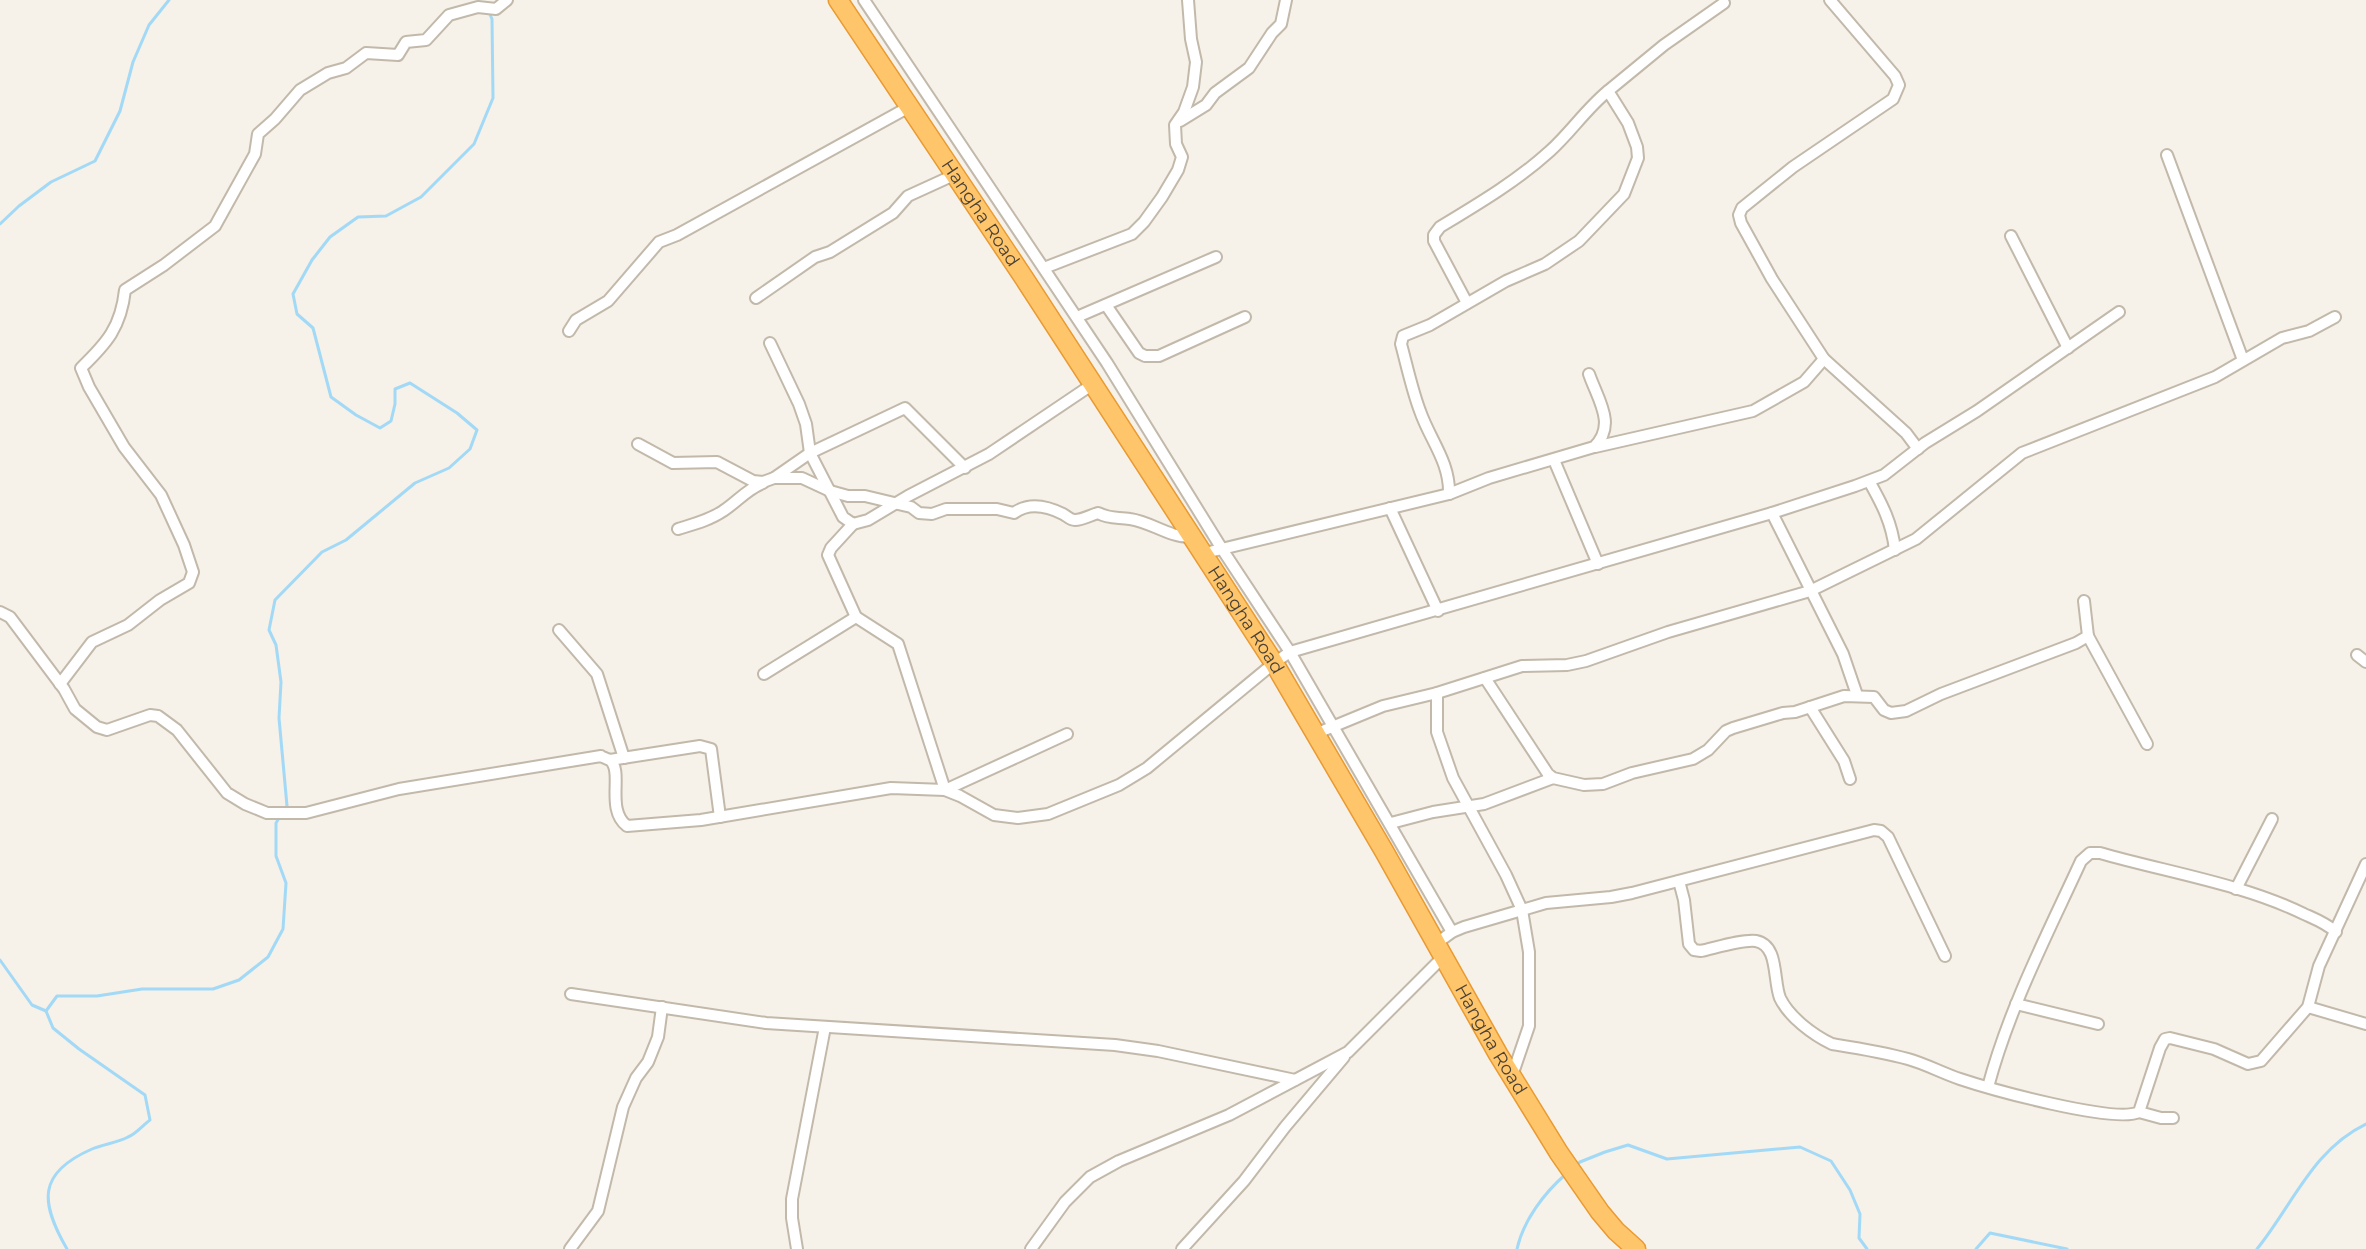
<svg xmlns="http://www.w3.org/2000/svg" width="2366" height="1249" viewBox="0 0 2366 1249" font-family="Montserrat,sans-serif">
<rect width="100%" height="100%" fill="#f6f1e9"/>
<g fill="none" stroke-linecap="round" stroke-linejoin="round">
<g stroke="#a2d9f6" stroke-width="3">
<path d="M0,224L19,206L51,182L95,161L120,111L133,62L149,25L169,0"/>
<path d="M284,809L287,806L279,718L281,682L276,645L269,630L275,600L322,552L346,540L415,483L449,468L470,449L477,430L457,413L410,383L395,389V404L391,421L380,428L356,415L331,397L313,328L297,314L293,294L312,260L330,237L358,217L386,216L421,197L474,144L493,98L492,19L488,10"/>
<path d="M0,960L32,1005L46,1011"/>
<path d="M1575,1166L1580,1162L1605,1152L1628,1145L1667,1159L1800,1147L1831,1161L1850,1190L1860,1214L1859,1238L1867,1249"/>
<path d="M67,1249C40,1202 37,1173 92,1149C104,1144 117,1143 128,1137C136,1134 143,1125 150,1120L145,1095L79,1049L53,1028L46,1011L57,996H97L142,989H213L239,980L268,957L283,929L286,883L276,856V823L281,815"/>
<path d="M1517,1249C1523,1221 1544,1193 1566,1174"/>
<path d="M1976,1249L1990,1233L2067,1249"/>
<path d="M2257,1249C2292,1206 2313,1149 2366,1124"/>
</g>
<g stroke="#c2b9ab" stroke-width="14">
<g id="street">
<path d="M864,0L1107,363L1222,549L1290,652L1452,932"/>
<path d="M1830,0L1895,76L1899,85L1893,99L1793,167L1742,208L1739,215L1741,223L1772,279L1824,359L1906,433L1918,449"/>
<path d="M1180,121L1206,105L1215,93L1249,68L1272,33L1281,24L1286,0"/>
<path d="M2167,155L2243,360"/>
<path d="M2011,236L2068,348"/>
<path d="M1044,268L1132,234L1144,222L1162,197L1178,170L1182,157L1176,144L1175,125L1184,112L1193,87L1196,62L1191,39L1188,0"/>
<path d="M756,298L815,257L830,252L893,213L908,196L954,175"/>
<path d="M1467,303L1434,241V235L1440,227C1478,204 1517,181 1550,151C1571,132 1586,109 1608,91"/>
<path d="M1106,305L1139,353L1145,356H1159L1245,317"/>
<path d="M1077,317L1216,257"/>
<path d="M569,331L576,320L608,301L659,242L677,235L909,107"/>
<path d="M770,343L799,404L806,424L810,453L843,517L853,524L868,520L908,496L989,454L1093,384"/>
<path d="M638,444L673,463L717,462L753,481L763,482L774,478L810,453L905,408L965,468"/>
<path d="M1595,447L1753,411L1804,382L1824,359"/>
<path d="M1554,460L1598,564"/>
<path d="M774,478H802L830,491L848,496H865L911,507L919,513L932,514L946,509H997L1014,513C1029,502 1047,506 1063,514C1067,516 1070,520 1075,520C1082,520 1091,515 1098,513C1109,519 1118,517 1130,519C1151,522 1169,537 1190,537"/>
<path d="M1869,481C1882,504 1892,523 1895,550"/>
<path d="M1449,494C1450,462 1430,440 1420,411C1412,390 1407,366 1401,344L1403,336L1430,325L1506,281L1545,264L1579,241L1624,194L1638,158L1637,147L1628,123L1608,91L1664,45L1724,3"/>
<path d="M1390,508L1438,611"/>
<path d="M1772,513L1843,654L1857,695"/>
<path d="M853,524L831,548L828,555L856,617L898,644L945,790L1067,734"/>
<path d="M678,529C694,524 710,520 723,511C737,502 747,489 763,483"/>
<path d="M1201,554L1449,494L1489,478L1594,447C1617,425 1598,400 1589,374"/>
<path d="M0,612L10,617L64,689L75,709L97,727L107,730L150,715L158,716L177,730L227,793L245,804L267,813H306L399,789L601,756C602,757 610,760 610,760C624,772 605,809 627,826L701,820L891,788L945,790L960,796L994,815L1018,818L1048,814L1119,785L1147,768L1274,663L1290,652L1772,513L1855,486L1884,475L1925,443L1977,411L2119,312"/>
<path d="M559,630L597,674L624,758"/>
<path d="M2088,636L2147,744"/>
<path d="M2357,655L2366,662"/>
<path d="M764,674L856,617"/>
<path d="M1485,678L1548,774L1553,778L1584,785L1603,784L1632,773L1693,759L1708,750L1726,731L1733,728L1783,713L1795,712L1844,696L1874,697L1884,710L1891,713L1906,711L1941,694L2076,643L2088,636L2084,601"/>
<path d="M60,684L92,642L128,625L160,600L189,583L193,572L184,545L161,495L124,447L89,387L81,368C107,343 121,327 125,290L164,265L215,226L255,154L258,134L275,119L300,90L328,73L346,68L366,53L398,55L406,42L426,40L449,15L478,7L496,9L507,0"/>
<path d="M1437,693V732L1453,778L1506,875L1522,910L1529,952V1026L1512,1076"/>
<path d="M1810,707L1844,761L1850,779"/>
<path d="M1315,734L1383,706L1437,693L1522,666L1567,665L1586,661L1668,632L1810,591L1916,539L2022,453L2215,377L2282,338L2309,331L2335,317"/>
<path d="M610,760L700,746L711,749L720,817"/>
<path d="M1391,823L1433,812L1484,804L1553,778"/>
<path d="M1679,881L1684,900L1689,944L1694,950L1701,951C1715,948 1743,939 1756,941C1779,945 1773,981 1780,998C1789,1017 1813,1035 1832,1044C1857,1048 1883,1052 1908,1059C1926,1064 1942,1073 1960,1079C1990,1089 2115,1124 2139,1112L2160,1048L2165,1039L2170,1038L2214,1049L2248,1064L2261,1061L2308,1007L2319,966L2366,864"/>
<path d="M2236,889L2272,819"/>
<path d="M1437,943L1452,932L1464,927L1546,903L1611,897L1632,893L1874,830L1881,831L1888,837L1945,956"/>
<path d="M571,994L766,1023L1115,1045L1158,1051L1295,1080"/>
<path d="M2016,1004L2098,1024"/>
<path d="M2308,1007L2366,1024"/>
<path d="M1988,1087C2009,1008 2047,935 2081,861L2090,853H2100C2166,872 2243,884 2304,914C2315,919 2326,923 2336,932"/>
<path d="M2139,1112L2161,1118H2173"/>
<path d="M570,1249L598,1211L623,1107L636,1078L648,1062L658,1037L662,1007"/>
<path d="M797,1249L792,1218V1199L825,1027"/>
<path d="M1031,1249L1065,1202L1090,1177L1119,1161L1229,1115L1348,1052L1444,956"/>
<path d="M1182,1249L1244,1181L1285,1127L1344,1057"/>
</g>
</g>
<g stroke="#e99a30" stroke-width="21">
<g id="highway">
<path id="s1" d="M838,0L1024,278L1274,663L1384,851L1498,1054L1559,1153L1600,1212L1616,1231L1636,1249"/>
</g>
</g>
<use href="#street" stroke="#fff" stroke-width="10"/>
<use href="#highway" stroke="#ffc56b" stroke-width="18"/>
</g>
<g text-anchor="middle" dominant-baseline="central" stroke-width="4.5" stroke-linejoin="round" paint-order="stroke">
<g font-size="18" fill="#4a4237" stroke="#fff">
<text stroke="none"><textPath href="#s1" startOffset="256">Hangha Road</textPath></text>
<text stroke="none"><textPath href="#s1" startOffset="742">Hangha Road</textPath></text>
<text stroke="none"><textPath href="#s1" startOffset="1228">Hangha Road</textPath></text>
</g>
</g>
</svg>
